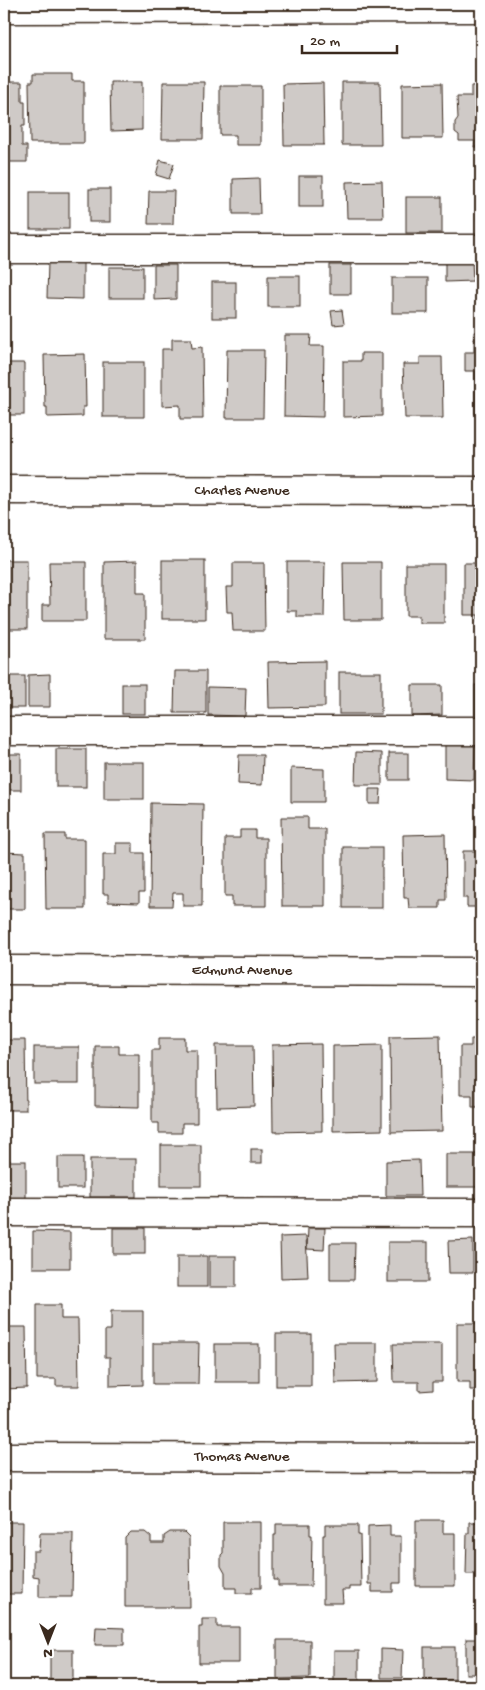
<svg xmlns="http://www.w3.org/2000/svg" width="485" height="1690" viewBox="0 0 485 1690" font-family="'Gochi Hand',sans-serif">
<rect width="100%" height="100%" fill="#fff"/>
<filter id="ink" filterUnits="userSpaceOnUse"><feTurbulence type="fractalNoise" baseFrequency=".02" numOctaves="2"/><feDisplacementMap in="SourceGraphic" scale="10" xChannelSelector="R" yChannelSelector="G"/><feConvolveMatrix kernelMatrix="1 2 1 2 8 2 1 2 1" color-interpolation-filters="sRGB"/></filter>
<g filter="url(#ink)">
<g fill="#cfcac7" stroke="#3b2a1e">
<path d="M33,74H72V81H84V143H30L29,82H33Z"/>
<path d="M4,82H22V102H25V126H22V146H27V162H4Z"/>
<path d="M110,82H142V130L111,131Z"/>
<path d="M163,82H204L203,139H162Z"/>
<path d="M342,82H380L381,145H342Z"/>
<path d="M323,83L324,145H284L283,84Z"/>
<path d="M442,83L443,138H402V84Z"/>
<path d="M481,85V147H474L475,141H459V135L455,132V122L458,118L457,97H471V86Z"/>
<path d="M220,86H261V145H236V135H220Z"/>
<path d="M160,160L174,164L169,179L156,175Z"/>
<rect x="299" y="176" width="24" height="31"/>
<path d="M259,178L260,214H233V179Z"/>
<path d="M382,181L383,218H347L346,182Z"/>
<rect x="4" y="189" width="1" height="33"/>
<rect x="89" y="189" width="21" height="33"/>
<path d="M149,191H174L173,224H148Z"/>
<rect x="30" y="192" width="39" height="37"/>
<rect x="477" y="192" width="4" height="28"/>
<rect x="406" y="197" width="36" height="36"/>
<path d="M445,261H472L473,281L445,282Z"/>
<path d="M48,262H83V299L47,298Z"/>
<path d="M154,265H176V299L154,300Z"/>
<rect x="330" y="265" width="21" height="29"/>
<rect x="109" y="267" width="34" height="31"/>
<rect x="268" y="276" width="32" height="31"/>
<rect x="392" y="278" width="36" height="35"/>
<rect x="212" y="282" width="24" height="36"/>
<path d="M342,310L344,324L333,325L331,311Z"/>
<path d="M480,323L481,414H475V371H465V352H474V332H480Z"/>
<path d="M285,335H311L310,346H324L323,417L284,416Z"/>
<path d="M172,339H191L192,348L202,347L203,419H180V405L162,406V349H172Z"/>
<path d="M227,350H264L263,418H226Z"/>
<path d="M361,353H382V416L343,417V361H361Z"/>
<path d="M85,354L86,407H83V416L47,417V407H45L44,355Z"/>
<path d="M420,357H442L443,418H405L403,364H420Z"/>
<rect x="103" y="362" width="41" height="55"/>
<rect x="4" y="363" width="20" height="52"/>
<rect x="4" y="560" width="23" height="69"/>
<rect x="162" y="560" width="43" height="59"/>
<path d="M137,561V593H145V639H104V562Z"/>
<path d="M49,562H86V621H42V605H50Z"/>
<path d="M287,562H325L324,617H297V611H287Z"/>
<path d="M343,562H381V620H344Z"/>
<path d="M233,563H264L265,631H233L232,612H227L226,587H233Z"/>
<path d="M464,563H481V622H478V615H464Z"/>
<path d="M406,564H444V623H419V616H406Z"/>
<path d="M325,661V707L269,708L268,662Z"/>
<path d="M175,671H206V713H174Z"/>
<rect x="339" y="672" width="42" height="42"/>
<path d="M50,674V707H28V675Z"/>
<rect x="4" y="676" width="21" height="32"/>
<rect x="122" y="684" width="23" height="30"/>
<path d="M412,685H442V715L412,716Z"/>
<rect x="475" y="685" width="6" height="33"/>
<path d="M208,687L246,688L245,716L208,715Z"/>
<path d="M445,740L475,741L474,780L445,779Z"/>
<rect x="56" y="749" width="30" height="38"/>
<path d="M356,752L382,753V785H355Z"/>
<rect x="389" y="753" width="19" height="27"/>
<rect x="4" y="754" width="17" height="36"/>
<path d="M239,755H263L262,785L238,784Z"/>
<rect x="104" y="762" width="40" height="37"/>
<path d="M291,768L324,769V802H291Z"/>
<path d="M369,789H381L380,804H369Z"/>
<path d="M151,803L203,804L202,906H183V893H173L172,906H150Z"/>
<path d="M281,817H308V829H325V906H282Z"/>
<path d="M240,830H255V838H266V906H232V896H225V838H240Z"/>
<path d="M45,834H65V839H85V909H46Z"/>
<path d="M445,834L446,900H440V908H409L408,898H404L403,835Z"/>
<path d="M116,843H133V853H144V893H139V903L108,902V894H103V854H116Z"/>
<rect x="343" y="847" width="39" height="61"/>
<path d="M463,851H481V907H467V898H463Z"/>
<path d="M4,852L25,853V909H4Z"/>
<path d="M440,1035L442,1131L391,1132L390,1036Z"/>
<path d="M159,1038H185V1050H197V1123H182V1133H159V1123H152V1050H159Z"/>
<path d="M471,1039H481V1107H472V1095H460V1046H471Z"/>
<path d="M4,1040H25L26,1110H4Z"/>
<path d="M321,1044L322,1131L273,1132L272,1045Z"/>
<path d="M216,1045H253L254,1106L217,1107Z"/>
<path d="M382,1045V1130L333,1131V1046Z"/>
<path d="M95,1046H119V1054H139V1107L95,1106Z"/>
<rect x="34" y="1047" width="45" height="37"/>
<rect x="161" y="1145" width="40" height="41"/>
<rect x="251" y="1149" width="11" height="14"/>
<rect x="446" y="1154" width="32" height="33"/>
<rect x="58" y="1157" width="25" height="31"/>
<rect x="90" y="1159" width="46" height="38"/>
<path d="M419,1160L420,1196H386V1161Z"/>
<rect x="4" y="1161" width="22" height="40"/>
<rect x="113" y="1228" width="32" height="26"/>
<path d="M308,1228H325L324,1250L307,1249Z"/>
<path d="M33,1231L70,1232V1268H33Z"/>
<path d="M306,1236L308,1277L281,1278L280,1237Z"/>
<path d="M473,1240V1273H449L448,1241Z"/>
<rect x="388" y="1242" width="40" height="40"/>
<path d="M330,1243H355L354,1280H330Z"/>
<rect x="177" y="1256" width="30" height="31"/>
<rect x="209" y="1256" width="27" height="31"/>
<path d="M37,1305H61V1319H78L79,1386H56V1379H37Z"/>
<path d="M111,1311H143V1385L110,1386V1357H105V1330H111Z"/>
<path d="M457,1323H481V1390H470V1382H457Z"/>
<path d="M4,1327H26L27,1388L4,1389Z"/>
<rect x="276" y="1334" width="35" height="52"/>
<path d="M153,1343H199L198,1384H153Z"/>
<path d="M334,1343H377V1382L335,1383Z"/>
<rect x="215" y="1344" width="44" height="38"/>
<path d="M393,1344H442V1382H433V1390L419,1391V1382H394Z"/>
<path d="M416,1520H443V1533H455V1586H416Z"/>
<path d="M4,1522H23L22,1594H4Z"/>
<path d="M223,1522H261V1588H252V1593H236V1588H225V1573L221,1566V1555L223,1553Z"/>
<path d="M469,1522H481V1574H466L467,1533H469Z"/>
<path d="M276,1524H310V1535H312L311,1586H278V1580H274V1535H276Z"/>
<path d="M325,1525H358V1535H360L361,1587H349V1590H342L343,1603H323V1535H325Z"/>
<path d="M390,1525V1536H401V1583H393V1592H372V1584H368V1526Z"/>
<path d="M131,1532H145L151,1537V1543H164V1536L170,1532H184L189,1537L190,1607H125V1538Z"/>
<path d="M40,1533H73L72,1597H39V1577L33,1576V1551H39Z"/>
<path d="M202,1619H217V1627H239V1663H199V1627H202Z"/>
<path d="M96,1627L124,1628V1645H95Z"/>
<rect x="466" y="1639" width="15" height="35"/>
<path d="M277,1640H310V1678L277,1679Z"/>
<rect x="424" y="1647" width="31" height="33"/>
<path d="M381,1649L403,1650L402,1678H381Z"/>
<rect x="50" y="1650" width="23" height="30"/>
<rect x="334" y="1651" width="25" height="34"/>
</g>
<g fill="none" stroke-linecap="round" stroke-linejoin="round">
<g stroke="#3b2a1e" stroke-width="31">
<g id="minor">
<path d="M4,9L481,8"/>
<path d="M4,249H481"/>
<path d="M4,490L481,491"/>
<path d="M4,731H481"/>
<path d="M4,970L481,972"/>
<path d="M4,1212L481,1213"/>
<path d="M4,1457L481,1458"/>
</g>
</g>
<use href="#minor" stroke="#fff" stroke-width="28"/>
</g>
</g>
<g text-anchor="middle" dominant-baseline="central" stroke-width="4" stroke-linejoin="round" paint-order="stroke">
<g font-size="15" fill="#3b2a1e" stroke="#fff">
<text x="242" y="491">Charles Avenue</text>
<text x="242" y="971">Edmund Avenue</text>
<text x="242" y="1457">Thomas Avenue</text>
</g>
</g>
<rect width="485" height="1690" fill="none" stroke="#fff" stroke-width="20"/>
<rect x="10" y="10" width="465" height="1670" fill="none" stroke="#3b2a1e" stroke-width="2" filter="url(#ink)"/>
<g transform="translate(48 1642) rotate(180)" stroke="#ffffff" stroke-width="4" paint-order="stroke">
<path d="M0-4L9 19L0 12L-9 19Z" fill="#3b2a1e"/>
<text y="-8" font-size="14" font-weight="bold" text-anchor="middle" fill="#3b2a1e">N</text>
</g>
<path d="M302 45v8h95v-8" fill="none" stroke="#3b2a1e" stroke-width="2.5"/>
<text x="310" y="45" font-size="15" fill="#3b2a1e" stroke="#ffffff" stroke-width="4" paint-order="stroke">20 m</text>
</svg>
